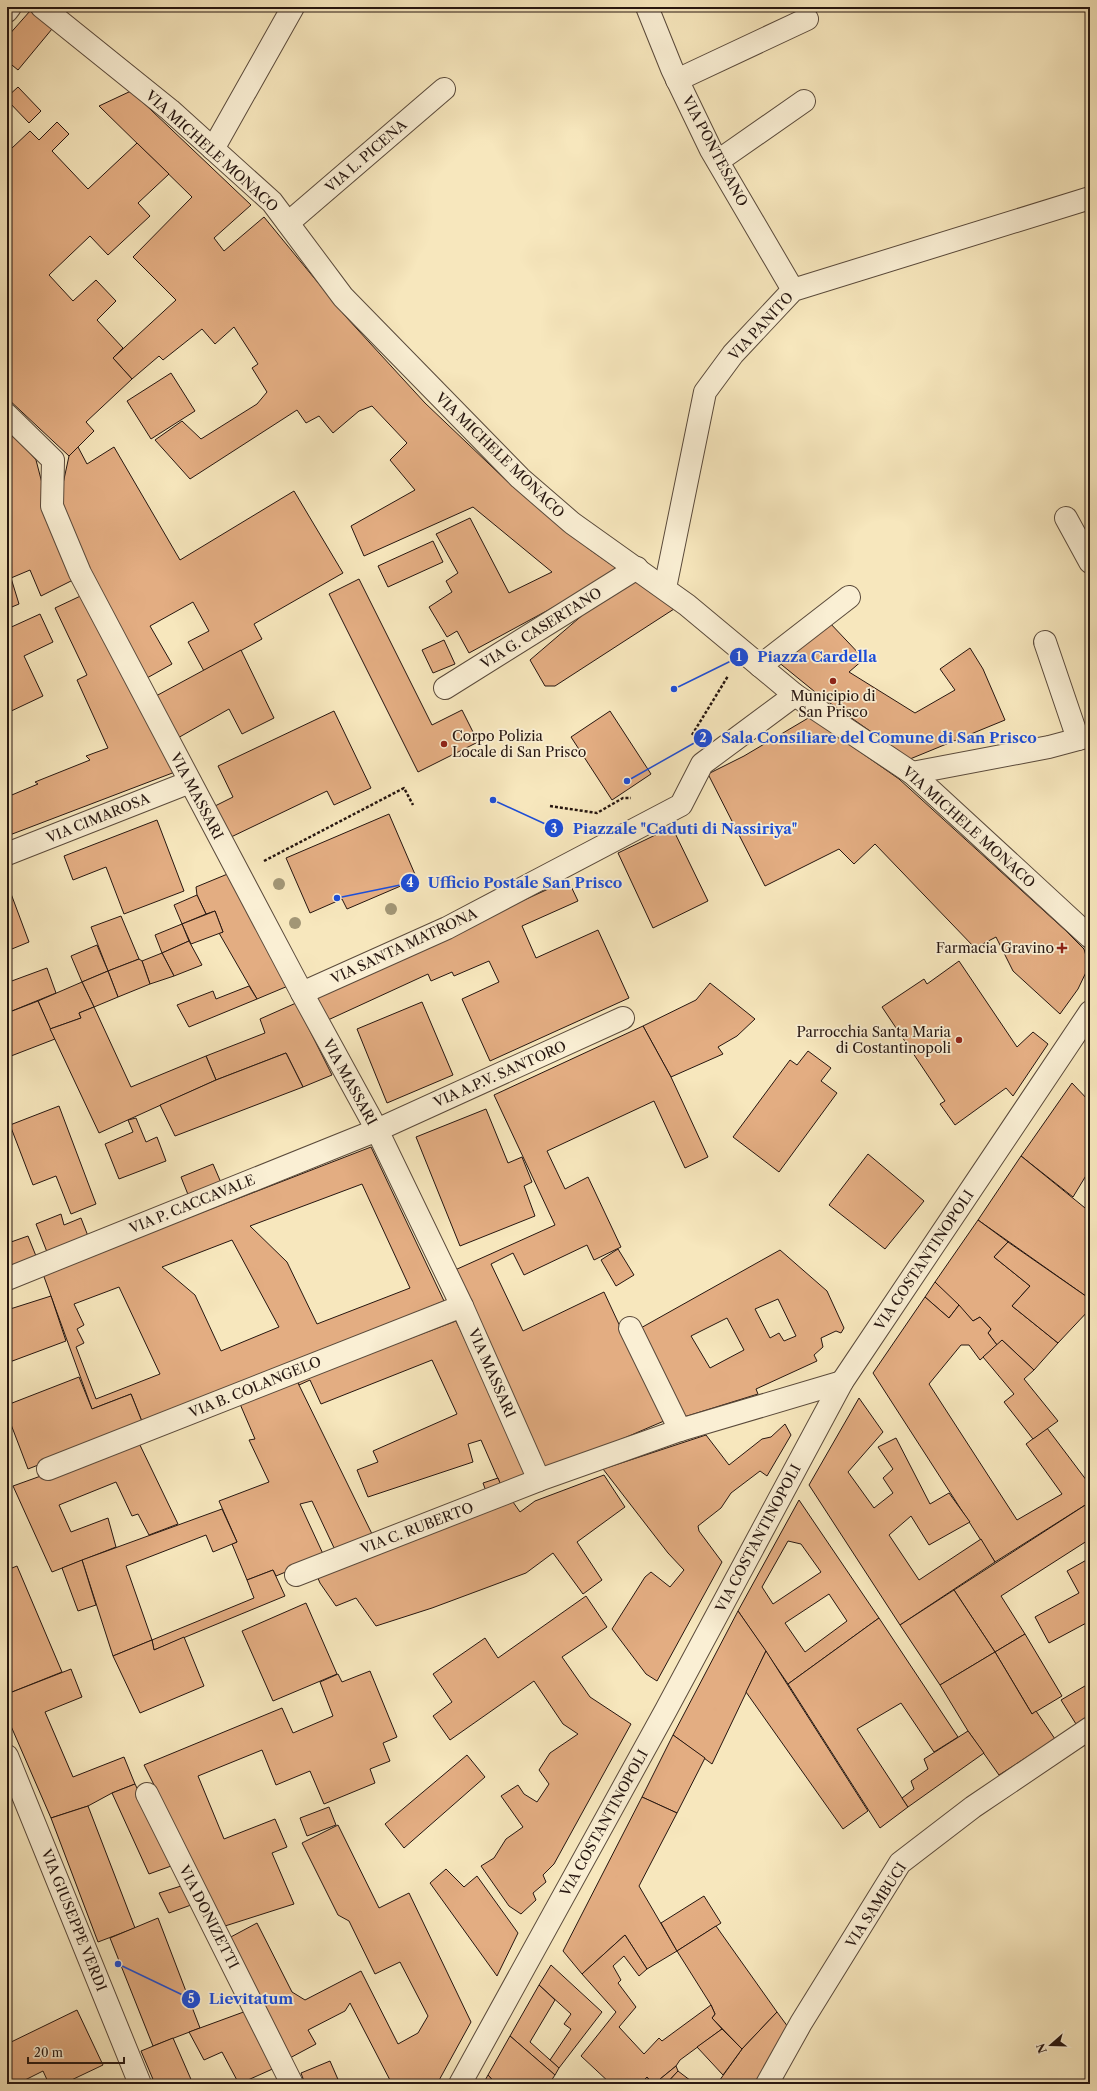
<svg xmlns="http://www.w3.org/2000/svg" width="1097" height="2091" viewBox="0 0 1097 2091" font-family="'Libre Caslon Text',serif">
<rect width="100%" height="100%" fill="#f7e7bd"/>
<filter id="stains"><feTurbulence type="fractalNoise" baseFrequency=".005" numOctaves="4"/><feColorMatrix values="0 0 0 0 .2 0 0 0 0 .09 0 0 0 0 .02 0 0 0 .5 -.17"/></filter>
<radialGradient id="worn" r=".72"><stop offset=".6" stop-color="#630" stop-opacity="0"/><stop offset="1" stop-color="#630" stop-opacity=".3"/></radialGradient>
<g fill="#e3ad82" stroke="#261610" fill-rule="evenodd">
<path d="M30,11L52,29L18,70L7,61V37Z"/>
<path d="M18,87L41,111L29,123L7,100V97Z"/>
<path d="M131,91L251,205L214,238L224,251L264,217L347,318L425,403L509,483L589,549L674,609L555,686H545L530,660L599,601L587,589L469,653L457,631L447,637L429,607L452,592L446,581L458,573L436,534L470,518L509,593L552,572L473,507L364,556L351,526L415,490L390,460L407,443L372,406L359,411L333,433L319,416L306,423L297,410L190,479L155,440L182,421L201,439L257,404L267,392L252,368L258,364L234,327L215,344L202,329L163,360L159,356L132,379L113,358L176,300L133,257L192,197L99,106Z"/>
<path d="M57,122L69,134L52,151L88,189L137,143L169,174L138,203L150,216L108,255L90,236L49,275L73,301L96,280L116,301L97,320L123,348L113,358L132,379L86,422L94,431L69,456L7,398V143L12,148L30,131L39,140Z"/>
<path d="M171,373L195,411L151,439L127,401Z"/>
<path d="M7,426L36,460L49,510L79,577L41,596L30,570L11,578L19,604L7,609Z"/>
<path d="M78,447L87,464L114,447L180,560L294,491L343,573L254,624L262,639L204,671L188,642L209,631L193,602L150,626L172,664L147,678L58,507L69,456Z"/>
<path d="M433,541L443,562L388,587L378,566Z"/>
<path d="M359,579L432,725L462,710L478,742L418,772L329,594Z"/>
<path d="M89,592L175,772L7,836V797L38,784L35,782L90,760L86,756L108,748L77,680L87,675L55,608Z"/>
<path d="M40,614L53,642L24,656L43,696L7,713V629Z"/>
<path d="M828,621L864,659L849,672L915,713L955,690L940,669L970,648L983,669L1005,720L910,759L820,696L777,661Z"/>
<path d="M444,640L455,664L433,673L422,650Z"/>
<path d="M241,650L274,718L242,734L229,709L176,739L156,696Z"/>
<path d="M334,711L371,788L334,805L327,791L229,838L213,807L233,797L218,766Z"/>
<path d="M610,711L651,774L612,800L571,737Z"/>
<path d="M810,717L899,779L1065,930L1084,949L1089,966L1078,989L1060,1014L1013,971L996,937L975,948L875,844L854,864L839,849L765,886L708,774L744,756Z"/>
<path d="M389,814L417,879L347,909L342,899L310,913L286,858Z"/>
<path d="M157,820L184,891L124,914L106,867L73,880L64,856Z"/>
<path d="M672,827L708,901L653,928L618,853Z"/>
<path d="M230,873L288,986L257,999L219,933L223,932L215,911L206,914L197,895L196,887Z"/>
<path d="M568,880L578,901L522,926L536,958L598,930L629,998L490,1061L462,999L499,982L489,961L454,976L452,972L431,981L428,974L328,1020L316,995Z"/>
<path d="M7,883L29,942L7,951Z"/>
<path d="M197,895L206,914L182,924L174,905Z"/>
<path d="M215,911L223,932L191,944L182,924Z"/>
<path d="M121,916L139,959L108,971L91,927Z"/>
<path d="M182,924L189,941L162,953L155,935Z"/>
<path d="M189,941L202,965L174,976L162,953Z"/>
<path d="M97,945L108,971L82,982L71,956Z"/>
<path d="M162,953L174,976L150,984L142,961Z"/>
<path d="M139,959L142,961L150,984L118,997L108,971Z"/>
<path d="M959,961L1017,1047L1033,1032L1048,1044L1013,1096L1006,1088L955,1125L940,1104L945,1101L882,1007L924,979L927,984Z"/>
<path d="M47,968L56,993L7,1013V977L9,982Z"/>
<path d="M108,971L118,997L94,1007L82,982Z"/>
<path d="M82,982L94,1007L79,1013L81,1018L50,1029L38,1001Z"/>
<path d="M710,983L755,1019L737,1036L718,1047L723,1054L671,1077L643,1026L696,1000Z"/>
<path d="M249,986L257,999L189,1027L177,1005L213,991L216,999Z"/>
<path d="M38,1001L55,1039L11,1056L7,1052V1013Z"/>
<path d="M422,1002L453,1075L387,1103L357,1029Z"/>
<path d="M296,1003L332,1075L303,1087L286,1053L216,1080L206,1056L265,1033L260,1019Z"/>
<path d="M94,1007L131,1087L206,1056L216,1080L99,1133L50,1029L81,1018L79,1013Z"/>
<path d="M643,1026L671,1077L708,1157L685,1168L654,1101L547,1151L565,1189L588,1177L621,1247L594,1260L587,1245L524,1275L513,1253L491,1264L523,1331L604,1292L664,1421L545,1472L455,1270L555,1225L494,1095Z"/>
<path d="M808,1051L831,1068L821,1081L837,1093L779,1172L733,1137L790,1060L797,1065Z"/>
<path d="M286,1053L303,1087L175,1136L160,1105L216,1080Z"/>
<path d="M1072,1083L1090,1102V1169L1073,1197L1021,1156Z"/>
<path d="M59,1106L96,1204L71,1214L56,1176L33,1185L10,1125Z"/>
<path d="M486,1109L508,1163L522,1157L532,1182L524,1186L535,1216L460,1246L416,1137Z"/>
<path d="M136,1118L146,1142L157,1137L166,1161L119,1179L105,1144L133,1132L128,1120Z"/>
<path d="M371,1147L444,1301L143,1424L131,1394L92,1409L43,1274ZM362,1184L410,1288L317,1324L287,1262L250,1226ZM232,1240L279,1327L221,1351L195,1295L162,1267ZM119,1287L160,1374L96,1399L76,1347L84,1343L77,1329L84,1325L74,1304Z"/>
<path d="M868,1154L924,1201L885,1249L829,1205Z"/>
<path d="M1021,1156L1090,1212V1299L978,1220Z"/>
<path d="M213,1164L222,1185L189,1197L181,1177Z"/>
<path d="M61,1214L64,1225L81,1218L88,1236L47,1252L36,1224Z"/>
<path d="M978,1220L1008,1242L994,1257L1030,1286L1012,1306L1058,1343L1034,1370L1002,1340L997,1345L988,1333L991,1329L980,1317L973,1321L935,1282Z"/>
<path d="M7,1230L11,1242L28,1236L36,1256L7,1270Z"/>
<path d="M1008,1242L1090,1299V1309L1058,1343L1012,1306L1030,1286L994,1257Z"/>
<path d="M618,1249L634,1275L616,1286L601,1260Z"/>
<path d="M780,1250L827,1291L844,1328L841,1333L836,1331L821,1338L823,1347L814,1355L817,1361L756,1389L758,1394L684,1417L639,1329ZM778,1299L796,1336L784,1341L779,1333L770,1338L755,1309ZM727,1318L744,1350L710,1368L691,1336Z"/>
<path d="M935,1282L959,1305L949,1318L925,1297Z"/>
<path d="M51,1296L66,1341L7,1363V1310Z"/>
<path d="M925,1297L949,1318L959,1305L973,1321L980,1317L991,1329L988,1333L997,1345L980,1360L969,1345H961L929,1384L1017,1520L1062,1494L1026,1444L1047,1428L1090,1485V1502L995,1562L873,1373Z"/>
<path d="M456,1321L530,1477L502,1488L481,1440L468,1444L473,1462L368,1497L357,1470L378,1462L373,1451L457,1414L432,1360L321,1404L310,1380L299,1385L297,1381Z"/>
<path d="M1002,1340L1034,1370L1024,1379L1058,1421L1033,1439L1004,1402L1014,1394L983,1357Z"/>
<path d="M79,1377L92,1409L131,1394L143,1424L28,1469L7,1414V1405Z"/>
<path d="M297,1381L374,1538L336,1552L312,1501L300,1504L324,1556L276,1576L273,1570L247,1580L232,1544L237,1542L219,1501L269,1482L249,1440L255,1439L240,1404Z"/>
<path d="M859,1398L883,1432L848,1472L874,1508L893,1493L883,1478L893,1469L878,1447L896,1438L930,1504L949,1493L970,1522L929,1545L911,1516L889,1535L919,1580L981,1539L995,1562L900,1625L809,1485Z"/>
<path d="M785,1424L791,1435L767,1476L760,1471L731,1493L721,1508L698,1526L699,1531L722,1562L657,1681L646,1674L612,1629L645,1577L651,1572L670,1587L684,1570L668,1553L603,1469L706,1435L729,1465L762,1439L771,1437Z"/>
<path d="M138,1441L178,1524L149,1535L138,1514L132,1516L116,1482L59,1505L71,1532L108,1518L116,1547L52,1572L13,1486Z"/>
<path d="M604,1475L625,1507L577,1542L602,1580L583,1594L553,1553L526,1573L432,1608L376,1626L356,1598L336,1606L320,1583L317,1576L513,1502L520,1512L535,1501Z"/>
<path d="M498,1478L502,1488L487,1494L483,1483Z"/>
<path d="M799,1500L879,1618L788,1684L738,1611ZM788,1541L801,1544L821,1572L773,1604L762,1587ZM829,1594L847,1621L805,1652L785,1623Z"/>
<path d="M1090,1502V1539L1001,1596L1025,1634L995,1652L954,1590Z"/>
<path d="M222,1509L237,1542L213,1552L206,1535L126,1566L152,1640L113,1656L82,1560Z"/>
<path d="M1090,1558V1621L1049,1643L1035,1617L1079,1593L1067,1571Z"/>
<path d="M82,1560L96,1605L78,1611L62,1568Z"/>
<path d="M17,1566L62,1672L7,1694V1570Z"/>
<path d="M273,1570L285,1596L154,1650L152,1640L254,1598L247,1580Z"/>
<path d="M954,1590L995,1652L940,1685L900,1625Z"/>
<path d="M586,1596L607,1627L562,1657L590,1697L631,1724L554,1864L543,1875L546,1882L533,1893L536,1900L521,1914L509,1906L481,1866L494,1858L506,1839L523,1827L501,1796L518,1785L524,1794L537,1802L549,1784L539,1770L550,1753L578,1734L563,1724L534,1681L450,1740L433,1716L452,1702L433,1674L485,1638L498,1658Z"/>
<path d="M306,1603L337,1674L273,1701L242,1631Z"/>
<path d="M738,1611L766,1651L712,1764L673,1735Z"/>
<path d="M879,1618L958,1737L934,1752L901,1703L857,1729L908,1807L880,1828L788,1684Z"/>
<path d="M1025,1634L1062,1696L1032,1714L995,1652Z"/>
<path d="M184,1637L204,1686L140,1713L113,1656L152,1640L154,1650Z"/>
<path d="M766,1651L868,1811L843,1829L746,1692Z"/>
<path d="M995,1652L1032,1714L1036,1711L1055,1739L999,1775L968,1731L940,1685Z"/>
<path d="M71,1669L82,1697L45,1712L73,1777L124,1757L135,1784L112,1793L88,1806L51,1818L7,1717V1694Z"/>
<path d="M370,1671L397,1737L383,1743L390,1761L370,1769L375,1783L324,1804L310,1771L276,1785L262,1750L198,1776L224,1839L275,1819L287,1847L272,1853L294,1904L225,1926L144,1765L282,1708L293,1733L333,1716L320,1682L338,1674L342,1682Z"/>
<path d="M1090,1683V1716L1076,1724L1061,1700Z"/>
<path d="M968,1731L984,1753L908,1807L902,1798L914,1789L911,1781L928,1769L924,1759Z"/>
<path d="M673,1735L705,1758L677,1813L642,1797Z"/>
<path d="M467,1755L485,1777L404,1848L385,1824Z"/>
<path d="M135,1784L174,1865L149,1874L112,1793Z"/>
<path d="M642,1797L677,1813L639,1886L677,1951L647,1969L625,1935L582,1974L563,1951Z"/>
<path d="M88,1806L135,1928L98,1942L51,1818Z"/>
<path d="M329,1807L336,1825L307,1836L300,1818Z"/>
<path d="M338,1825L379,1908L409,1893L471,2022L437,2084H392L350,2003L345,2011L308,2030L316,2044L288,2059L227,1939L257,1923L292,1992L305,2000L361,1971L398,2044L418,2033L428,2016L400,1962L375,1974L349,1921L338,1915L302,1843Z"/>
<path d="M446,1869L464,1887L477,1876L518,1933L497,1976L430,1883Z"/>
<path d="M181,1886L191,1905L169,1913L159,1893Z"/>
<path d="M704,1896L721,1923L677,1951L661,1923Z"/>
<path d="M158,1918L200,2028L153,2046L110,1938Z"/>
<path d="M716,1926L777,2012L742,2049L712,2018L715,2014L711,2005L677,1951Z"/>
<path d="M625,1935L647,1969L639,1976L624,1956L613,1966L621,1980L618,1983L636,2007L619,2027L644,2054L659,2038L662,2041L711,2005L715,2014L712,2018L722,2029L680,2060L676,2066L654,2084L647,2077L640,2084H611L581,2056L616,2012L582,1974Z"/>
<path d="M551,1965L602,2012L559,2068L550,2060L571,2029L564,2024L571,2014L539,1985Z"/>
<path d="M539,1985L555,2000L530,2042L559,2068L555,2075L510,2036Z"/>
<path d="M77,2010L103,2065L63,2084H49L43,2071L17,2084H7V2044Z"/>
<path d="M249,2010L277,2067L239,2084L222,2052L204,2060L189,2032Z"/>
<path d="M777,2012L791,2031L761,2084H717L742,2049Z"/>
<path d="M722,2029L742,2049L723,2075L697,2047Z"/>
<path d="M510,2036L555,2075L549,2084H496L488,2075Z"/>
<path d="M173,2038L193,2084H155L141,2051Z"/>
<path d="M330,2061L340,2084H305L301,2073Z"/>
<path d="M676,2066L678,2071L666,2084H654Z"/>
<path d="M678,2071L695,2084H666Z"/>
<path d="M488,2075L496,2084H483Z"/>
<path d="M647,2077L652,2084H640Z"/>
</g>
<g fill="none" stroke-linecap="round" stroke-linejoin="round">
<g stroke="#5a4a3b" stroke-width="24">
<g id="minor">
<path d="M42,7L170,110L272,202L343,297L520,478L572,523L687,605L795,695L912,773L1090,937"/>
<path d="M647,7L672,69L711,150L793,290"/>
<path d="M7,11L10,7"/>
<path d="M677,80L807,19"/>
<path d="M213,149L293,7"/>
<path d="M718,161L804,101"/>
<path d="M288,223L444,89"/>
<path d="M7,415L53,460L52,506L80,573L302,993L377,1130L462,1306L539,1480"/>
<path d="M1066,518L1090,562"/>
<path d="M665,588L705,392L733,354L793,290L1090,198"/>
<path d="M1045,642L1078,739"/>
<path d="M760,666L849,597"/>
<path d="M445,688L637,568"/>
<path d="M912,773L1049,747L1090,736"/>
<path d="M7,854L190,782"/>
<path d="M302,993L447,928L681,805L702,764L795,695"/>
<path d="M7,1279L377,1130L623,1018"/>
<path d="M630,1328L680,1430"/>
<path d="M48,1469L462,1306"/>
<path d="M296,1575L539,1480L680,1430L842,1382"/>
<path d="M7,1756L140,2084"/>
<path d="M147,1794L292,2084"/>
<path d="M460,2084L666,1710L842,1382L1090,1012"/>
<path d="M767,2084L801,2023L900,1863L973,1807L1090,1728"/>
</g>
</g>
<g stroke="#261610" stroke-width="2.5" stroke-dasharray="3 2" stroke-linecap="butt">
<path d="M692,735L728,676"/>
<path d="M550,806L597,813L623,798H631"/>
<path d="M264,861L404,788L413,805"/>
</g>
<use href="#minor" stroke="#faefd4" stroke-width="22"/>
</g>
<g fill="#a29676">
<circle cx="279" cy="884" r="6"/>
<circle cx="391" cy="909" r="6"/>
<circle cx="295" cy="923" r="6"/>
</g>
<g fill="#8f2418" stroke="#faefd4" stroke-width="1.5">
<circle cx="833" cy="681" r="4"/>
<circle cx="444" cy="744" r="4"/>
<path d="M1060 942h4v4h4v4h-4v4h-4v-4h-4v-4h4z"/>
<circle cx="959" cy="1040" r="4"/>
</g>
<g text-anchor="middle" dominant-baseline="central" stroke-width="3.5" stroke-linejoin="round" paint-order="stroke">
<g font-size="14" fill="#261610" stroke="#faefd4">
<text transform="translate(212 151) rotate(42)">VIA MICHELE MONACO</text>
<text transform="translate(715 151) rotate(62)">VIA PONTESANO</text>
<text transform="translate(366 156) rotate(-41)">VIA L. PICENA</text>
<text transform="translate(761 326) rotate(-47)">VIA PANITO</text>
<text transform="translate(500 455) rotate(44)">VIA MICHELE MONACO</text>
<text transform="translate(541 628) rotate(-32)">VIA G. CASERTANO</text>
<text transform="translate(197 796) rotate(62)">VIA MASSARI</text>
<text transform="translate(98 818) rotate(-22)">VIA CIMAROSA</text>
<text transform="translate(969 827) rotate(42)">VIA MICHELE MONACO</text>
<text transform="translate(404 946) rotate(-25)">VIA SANTA MATRONA</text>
<text transform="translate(500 1074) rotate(-24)">VIA A.P.V. SANTORO</text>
<text transform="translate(350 1082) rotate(61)">VIA MASSARI</text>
<text transform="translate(192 1204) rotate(-22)">VIA P. CACCAVALE</text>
<text transform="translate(924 1260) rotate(-56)">VIA COSTANTINOPOLI</text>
<text transform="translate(492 1373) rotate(66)">VIA MASSARI</text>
<text transform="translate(255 1387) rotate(-22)">VIA B. COLANGELO</text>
<text transform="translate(417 1528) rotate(-21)">VIA C. RUBERTO</text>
<text transform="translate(758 1538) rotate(-62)">VIA COSTANTINOPOLI</text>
<text transform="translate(604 1823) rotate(-61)">VIA COSTANTINOPOLI</text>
<text transform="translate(876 1905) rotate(-57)">VIA SAMBUCI</text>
<text transform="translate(209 1917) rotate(63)">VIA DONIZETTI</text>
<text transform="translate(74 1920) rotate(68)">VIA GIUSEPPE VERDI</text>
</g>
<g font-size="14" fill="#261610" stroke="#faefd4" text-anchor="end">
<text x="833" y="696" text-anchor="middle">Municipio di<tspan x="833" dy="16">San Prisco</tspan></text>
<text x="452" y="736" text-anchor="start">Corpo Polizia<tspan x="452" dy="16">Locale di San Prisco</tspan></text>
<text x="1054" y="948">Farmacia Gravino</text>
<text x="951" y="1032">Parrocchia Santa Maria<tspan x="951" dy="16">di Costantinopoli</tspan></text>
</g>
</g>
<path fill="none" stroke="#1d4ed8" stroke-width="1.5" d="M674 689L739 657M627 781L703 738M493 800L554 828M337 898L410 883M118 1964L191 1999"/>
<g fill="#1d4ed8" stroke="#faefd4" stroke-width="1.5">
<circle cx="674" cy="689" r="4"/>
<circle cx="627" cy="781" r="4"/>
<circle cx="493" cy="800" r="4"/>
<circle cx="337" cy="898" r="4"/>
<circle cx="118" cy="1964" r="4"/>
<circle cx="739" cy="657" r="10"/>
<circle cx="703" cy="738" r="10"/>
<circle cx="554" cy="828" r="10"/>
<circle cx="410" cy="883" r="10"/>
<circle cx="191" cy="1999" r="10"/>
</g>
<g font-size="12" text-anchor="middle" font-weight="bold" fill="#fff">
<text x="739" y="661">1</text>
<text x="703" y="742">2</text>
<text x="554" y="833">3</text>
<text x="410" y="887">4</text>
<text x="191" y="2003">5</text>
</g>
<g font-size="15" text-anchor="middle" font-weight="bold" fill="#1d4ed8" stroke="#faefd4" stroke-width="3.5" stroke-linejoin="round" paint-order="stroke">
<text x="817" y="662">Piazza Cardella</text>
<text x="879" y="743">Sala Consiliare del Comune di San Prisco</text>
<text x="685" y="834">Piazzale "Caduti di Nassiriya"</text>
<text x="525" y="888">Ufficio Postale San Prisco</text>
<text x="251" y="2004">Lievitatum</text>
</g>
<rect width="1097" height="2091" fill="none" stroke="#f7e7bd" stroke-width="24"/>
<rect x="8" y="8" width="1081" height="2075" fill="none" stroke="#261610" stroke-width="2"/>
<rect x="12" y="12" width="1073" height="2067" fill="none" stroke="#261610"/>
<g transform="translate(1051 2045) rotate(250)" stroke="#faefd4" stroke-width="3" paint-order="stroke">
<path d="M0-3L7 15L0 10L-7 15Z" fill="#261610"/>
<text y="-6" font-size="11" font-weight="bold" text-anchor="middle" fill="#261610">N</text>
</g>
<path d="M28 2057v6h96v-6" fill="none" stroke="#261610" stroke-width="2"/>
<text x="34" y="2057" font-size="12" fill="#261610" stroke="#faefd4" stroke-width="3" paint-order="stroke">20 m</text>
<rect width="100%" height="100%" filter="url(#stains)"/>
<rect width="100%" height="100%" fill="url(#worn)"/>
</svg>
